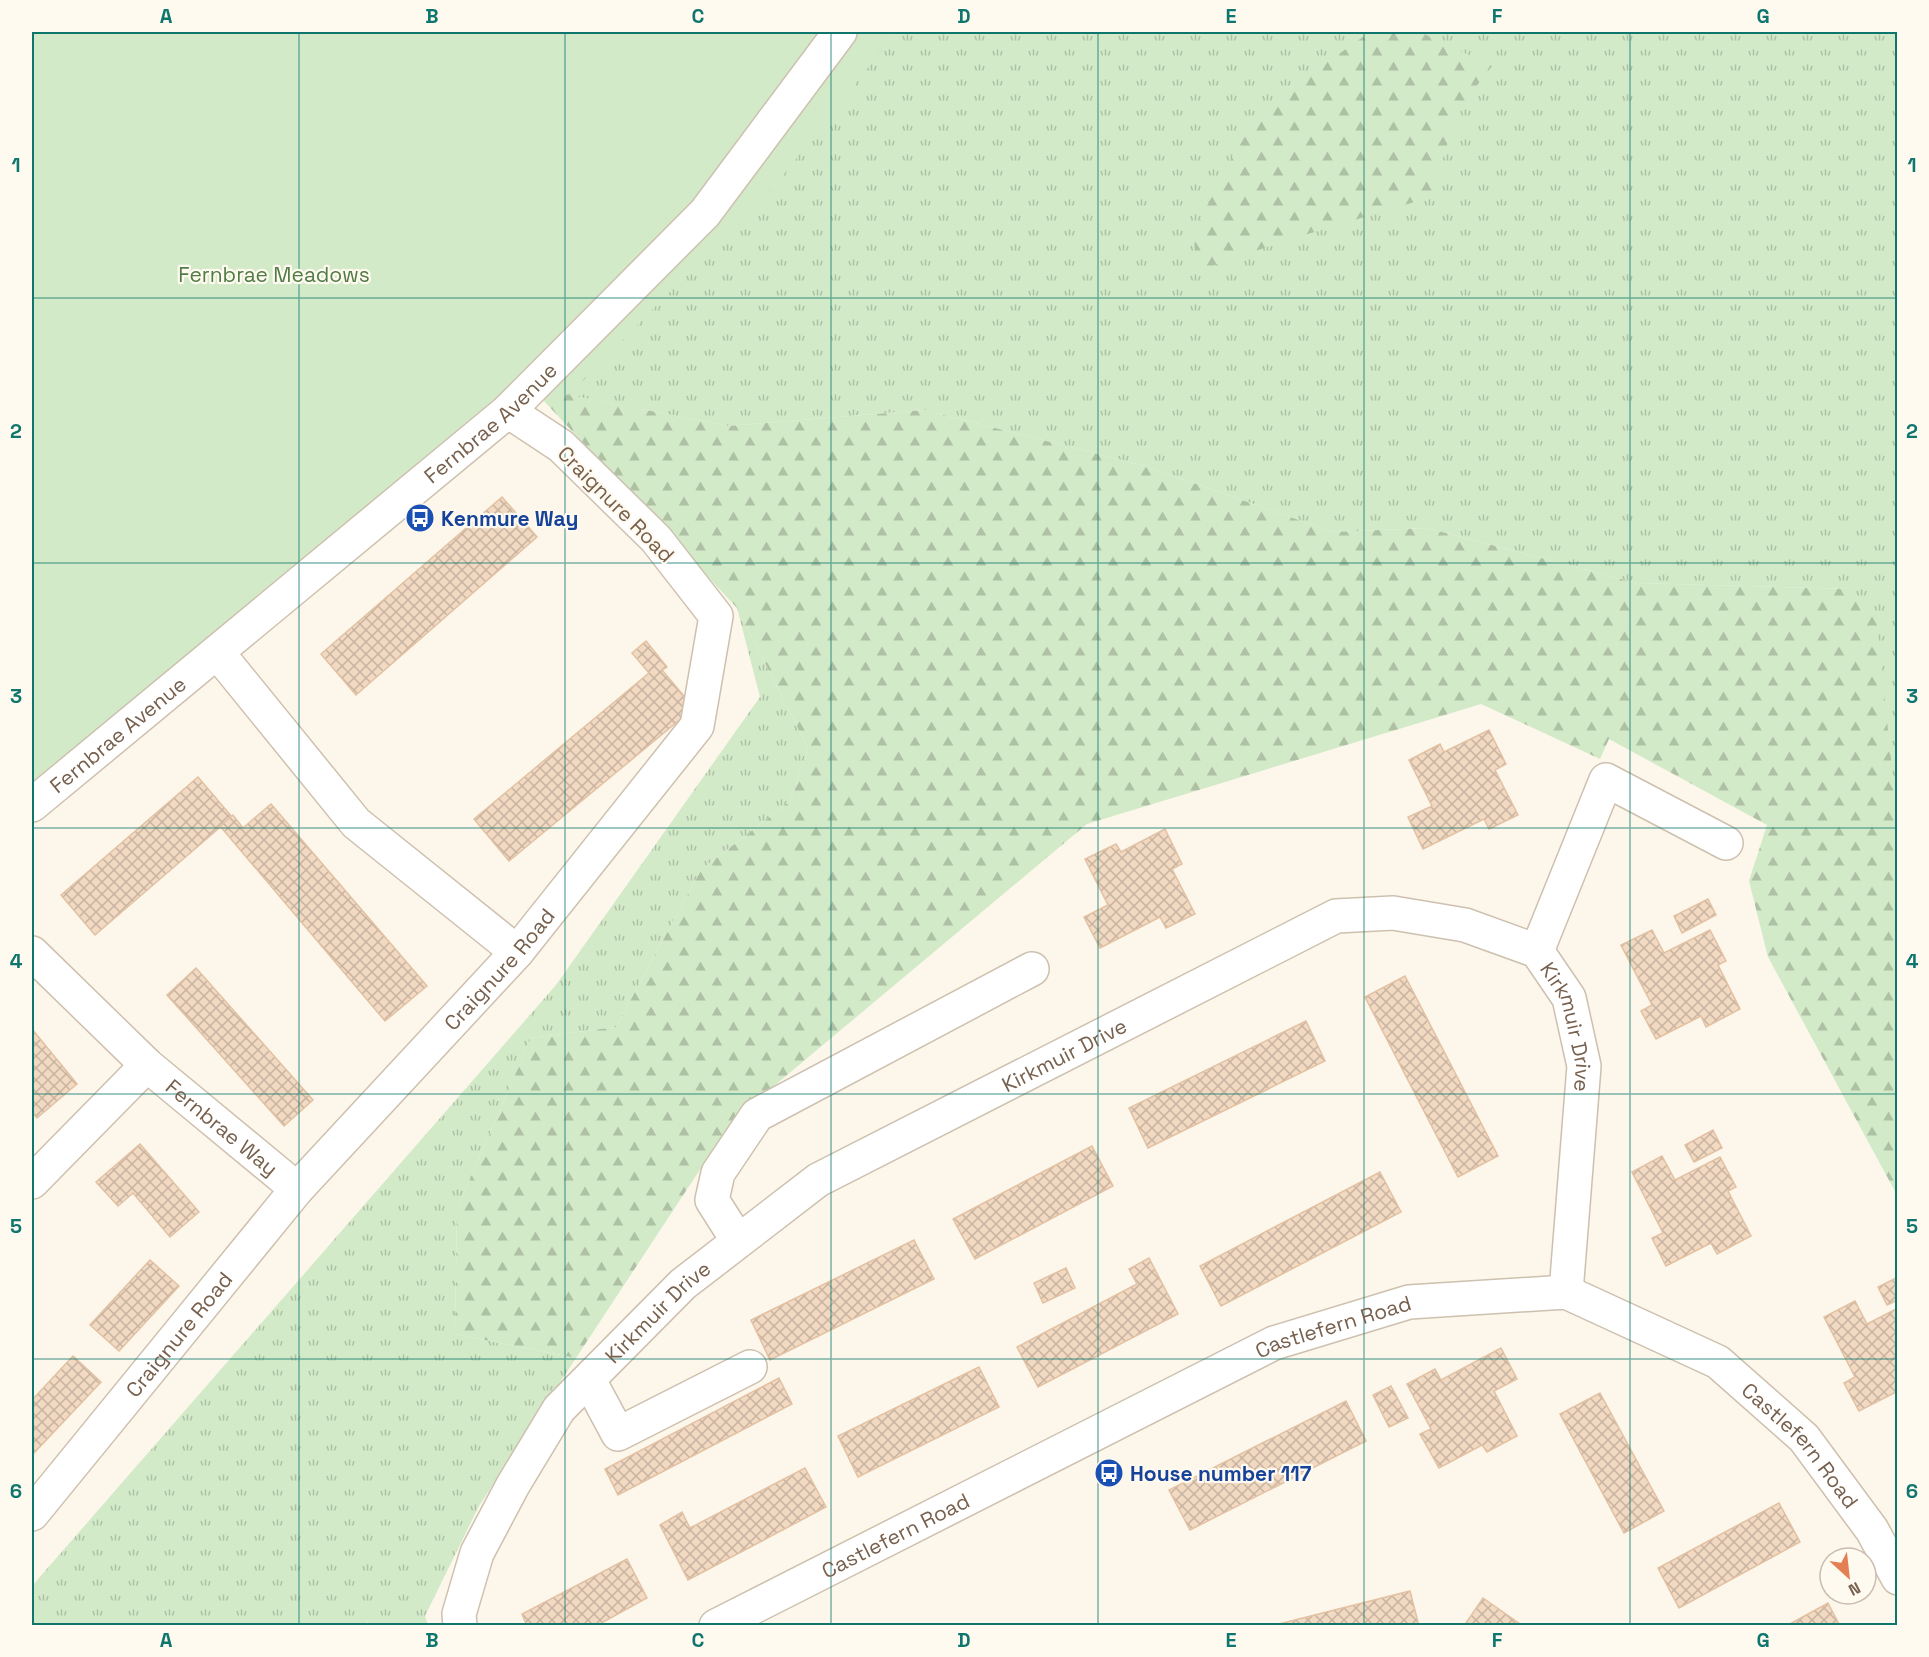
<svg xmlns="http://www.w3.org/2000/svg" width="1929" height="1657" viewBox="0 0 1929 1657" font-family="'Space Grotesk',sans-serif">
<defs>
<pattern id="grass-tufts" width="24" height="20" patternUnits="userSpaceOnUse" patternTransform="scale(1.5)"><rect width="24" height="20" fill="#d2eac8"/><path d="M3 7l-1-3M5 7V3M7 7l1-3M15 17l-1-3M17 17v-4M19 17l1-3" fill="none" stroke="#afc1a5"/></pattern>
<pattern id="forest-firs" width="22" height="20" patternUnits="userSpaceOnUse" patternTransform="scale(1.5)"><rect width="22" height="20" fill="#d2eac8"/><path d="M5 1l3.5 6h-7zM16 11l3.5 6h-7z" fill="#afc1a5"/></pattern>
<pattern id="building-cross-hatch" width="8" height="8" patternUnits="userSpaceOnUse" patternTransform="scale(1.5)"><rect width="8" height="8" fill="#f1d9c2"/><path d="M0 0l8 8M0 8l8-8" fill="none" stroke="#c8b3a0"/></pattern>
</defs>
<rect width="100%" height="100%" fill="#fcf7ea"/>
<g fill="url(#grass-tufts)">
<path d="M896,32H1897V792L1894,790L1852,589L1637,583L1427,528L1333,532L1145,466L924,410L728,426L568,395L780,179Z"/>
<path d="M737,608L808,748L790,801L701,870L616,1027L531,1038L457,1209L455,1334L576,1358L479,1506L425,1616L428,1625H370L368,1622L361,1626H32V1586L556,985L760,697Z"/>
</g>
<g fill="url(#forest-firs)">
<path d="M896,32L780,179L569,395L728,426L924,410L1145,466L1333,532L1427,528L1637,583L1852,589L1877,622L1894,789L1897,792V1195L1768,957L1749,881L1767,825L1609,739L1600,759L1481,704L1087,824L732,1121L576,1358L455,1334L457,1209L531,1038L616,1027L701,870L790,801L808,748L737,608L543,400Z"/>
<path d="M1370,32H1420L1492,66L1458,110L1431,197L1281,242L1198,271L1193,233L1255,113Z"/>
</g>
<path fill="#d2eac8" d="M32,32H896L780,179L568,395L535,366L503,401L32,785Z"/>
<g fill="url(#building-cross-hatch)" stroke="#e3c1a2" stroke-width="1.5">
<path d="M502,497L537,537L356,695L321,654Z"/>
<path d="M646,641L667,667L662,670L694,708L509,861L474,819L649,673L632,653Z"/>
<path d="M1489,730L1506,764L1495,770L1518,815L1489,829L1484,819L1423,849L1408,817L1432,806L1409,760L1440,744L1444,752Z"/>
<path d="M198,777L232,817L95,935L61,895Z"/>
<path d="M271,804L427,986L385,1021L220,826L233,815L243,828Z"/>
<path d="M1165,829L1182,864L1172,869L1195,914L1166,928L1160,917L1100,948L1084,917L1108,905L1085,859L1116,844L1121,852Z"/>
<path d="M1708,899L1716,915L1682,933L1674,916Z"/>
<path d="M1652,930L1664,953L1710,930L1726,961L1718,965L1740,1009L1706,1027L1701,1016L1656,1039L1641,1011L1652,1005L1621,945Z"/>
<path d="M196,968L313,1100L284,1126L167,995Z"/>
<path d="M1405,976L1498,1156L1458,1177L1365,997Z"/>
<path d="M1306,1021L1325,1061L1148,1148L1129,1108Z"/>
<path d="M32,1029L77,1084L37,1118L32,1112Z"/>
<path d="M1713,1130L1722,1148L1694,1162L1685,1145Z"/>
<path d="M140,1144L199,1212L170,1237L133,1193L118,1206L96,1182Z"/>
<path d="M1092,1146L1113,1186L975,1259L953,1219Z"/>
<path d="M1662,1156L1675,1180L1720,1157L1736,1187L1728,1191L1751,1236L1717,1254L1711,1243L1666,1266L1652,1238L1663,1233L1632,1172Z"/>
<path d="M1380,1172L1401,1212L1221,1306L1200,1266Z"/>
<path d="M914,1240L934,1279L770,1360L751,1320Z"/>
<path d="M1149,1258L1178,1314L1038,1387L1017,1347L1137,1284L1129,1269Z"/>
<path d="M150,1260L179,1286L119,1351L90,1325Z"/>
<path d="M1066,1268L1075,1288L1043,1303L1034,1283Z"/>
<path d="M1898,1277V1300L1887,1305L1878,1287Z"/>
<path d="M1855,1301L1867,1324L1898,1308V1391L1859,1411L1844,1383L1855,1377L1824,1317Z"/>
<path d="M1501,1348L1517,1379L1494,1391L1517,1436L1487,1452L1482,1445L1439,1468L1420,1434L1431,1429L1407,1384L1435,1369L1441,1380Z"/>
<path d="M73,1356L101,1382L32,1455V1400Z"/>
<path d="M979,1367L999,1407L858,1477L838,1436Z"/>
<path d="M779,1378L792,1404L618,1495L605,1469Z"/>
<path d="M1391,1386L1408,1418L1389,1427L1373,1395Z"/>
<path d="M1600,1393L1664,1511L1624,1533L1560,1414Z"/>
<path d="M1346,1401L1366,1441L1190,1530L1169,1490Z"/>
<path d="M805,1468L826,1507L688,1580L660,1525L682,1512L690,1528Z"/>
<path d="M1779,1503L1800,1542L1679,1608L1658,1568Z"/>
<path d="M627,1559L647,1598L596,1626H527L522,1614Z"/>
<path d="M1410,1591L1419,1626H1271Z"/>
<path d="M1483,1598L1523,1626H1464Z"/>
<path d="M1828,1603L1840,1626H1788V1625Z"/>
</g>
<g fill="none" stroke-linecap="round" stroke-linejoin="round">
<g stroke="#cec0af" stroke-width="36">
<g id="minor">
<path d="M217,652L356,823L517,952"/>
<path id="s1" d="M32,805L508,411L705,213L840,32"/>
<path d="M1537,951L1606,780L1726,843"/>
<path id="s2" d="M32,953L147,1065L297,1189"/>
<path d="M32,1182L147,1065"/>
<path d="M738,1241L712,1200L718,1173L757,1115L1032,969"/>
<path d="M589,1380L618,1434L750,1367"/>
<path id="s3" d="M32,1514L297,1189L517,952L697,726L716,616L656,539L561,446L508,411"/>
<path id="s4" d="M460,1626L459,1614L477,1553L513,1485L559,1409L683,1284L818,1180L1336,916L1393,913L1465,925L1537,951L1569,998L1584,1066L1566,1292"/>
<path id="s5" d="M716,1626L1274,1343L1409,1302L1566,1292L1718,1362L1804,1438L1872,1530L1898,1578"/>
</g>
</g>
<use href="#minor" stroke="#fff" stroke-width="33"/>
</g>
<path fill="none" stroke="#0f766e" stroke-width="1.5" stroke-opacity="0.55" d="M299,32V1626M565,32V1626M831,32V1626M1098,32V1626M1364,32V1626M1630,32V1626M32,298H1898M32,563H1898M32,828H1898M32,1094H1898M32,1359H1898"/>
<defs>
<g id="bus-disc" transform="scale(1.5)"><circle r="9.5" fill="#1a4fb4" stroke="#fffaf0"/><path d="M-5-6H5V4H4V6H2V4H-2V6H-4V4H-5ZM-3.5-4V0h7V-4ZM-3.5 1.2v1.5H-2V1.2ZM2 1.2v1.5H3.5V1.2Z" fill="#fff"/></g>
</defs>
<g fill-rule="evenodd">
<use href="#bus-disc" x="420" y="518"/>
<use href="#bus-disc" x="1109" y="1473"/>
</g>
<g text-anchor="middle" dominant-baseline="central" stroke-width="4.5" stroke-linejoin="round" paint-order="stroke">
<g font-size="21" fill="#507c45" stroke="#fffaf0">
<text x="274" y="274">Fernbrae Meadows</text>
</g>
<g font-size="21" fill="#77604d" stroke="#fffaf0">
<text stroke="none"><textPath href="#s1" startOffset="597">Fernbrae Avenue</textPath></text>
<text transform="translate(616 504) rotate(45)">Craignure Road</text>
<text stroke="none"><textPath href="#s1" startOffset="111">Fernbrae Avenue</textPath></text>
<text stroke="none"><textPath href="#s3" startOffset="718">Craignure Road</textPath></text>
<text stroke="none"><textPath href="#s4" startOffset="1460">Kirkmuir Drive</textPath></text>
<text stroke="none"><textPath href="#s4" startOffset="864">Kirkmuir Drive</textPath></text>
<text stroke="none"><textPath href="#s2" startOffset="258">Fernbrae Way</textPath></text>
<text stroke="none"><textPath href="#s4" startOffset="380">Kirkmuir Drive</textPath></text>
<text stroke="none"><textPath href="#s5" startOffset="687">Castlefern Road</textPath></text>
<text stroke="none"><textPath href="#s3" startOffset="232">Craignure Road</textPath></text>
<text stroke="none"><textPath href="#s5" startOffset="1209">Castlefern Road</textPath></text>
<text stroke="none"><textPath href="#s5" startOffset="201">Castlefern Road</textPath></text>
</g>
<g font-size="21" font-weight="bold" fill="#164399" stroke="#fffaf0" text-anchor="start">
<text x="441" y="518">Kenmure Way</text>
<text x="1130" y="1473">House number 117</text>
</g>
</g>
<rect width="1929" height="1657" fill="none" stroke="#fffaf0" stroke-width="66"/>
<g transform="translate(1848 1576) rotate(153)"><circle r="28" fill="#fffaf0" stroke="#c9bcaf" stroke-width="1.5"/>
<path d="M0-4.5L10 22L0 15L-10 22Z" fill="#e28053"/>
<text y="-9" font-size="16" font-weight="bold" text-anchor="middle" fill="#77604d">N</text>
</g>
<rect x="33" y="33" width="1863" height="1591" fill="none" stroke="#0f766e" stroke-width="2"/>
<g font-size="20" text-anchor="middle" font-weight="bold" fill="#0f766e">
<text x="166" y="23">A</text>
<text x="432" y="23">B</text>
<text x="698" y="23">C</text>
<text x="964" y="23">D</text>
<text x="1231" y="23">E</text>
<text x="1497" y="23">F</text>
<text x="1763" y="23">G</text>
<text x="16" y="172">1</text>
<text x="1912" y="172">1</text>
<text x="16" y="438">2</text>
<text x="1912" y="438">2</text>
<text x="16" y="703">3</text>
<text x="1912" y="703">3</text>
<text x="16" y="968">4</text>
<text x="1912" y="968">4</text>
<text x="16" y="1233">5</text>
<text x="1912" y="1233">5</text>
<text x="16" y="1498">6</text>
<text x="1912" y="1498">6</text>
<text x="166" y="1647">A</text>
<text x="432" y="1647">B</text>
<text x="698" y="1647">C</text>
<text x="964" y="1647">D</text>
<text x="1231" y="1647">E</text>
<text x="1497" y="1647">F</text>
<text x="1763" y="1647">G</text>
</g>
</svg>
